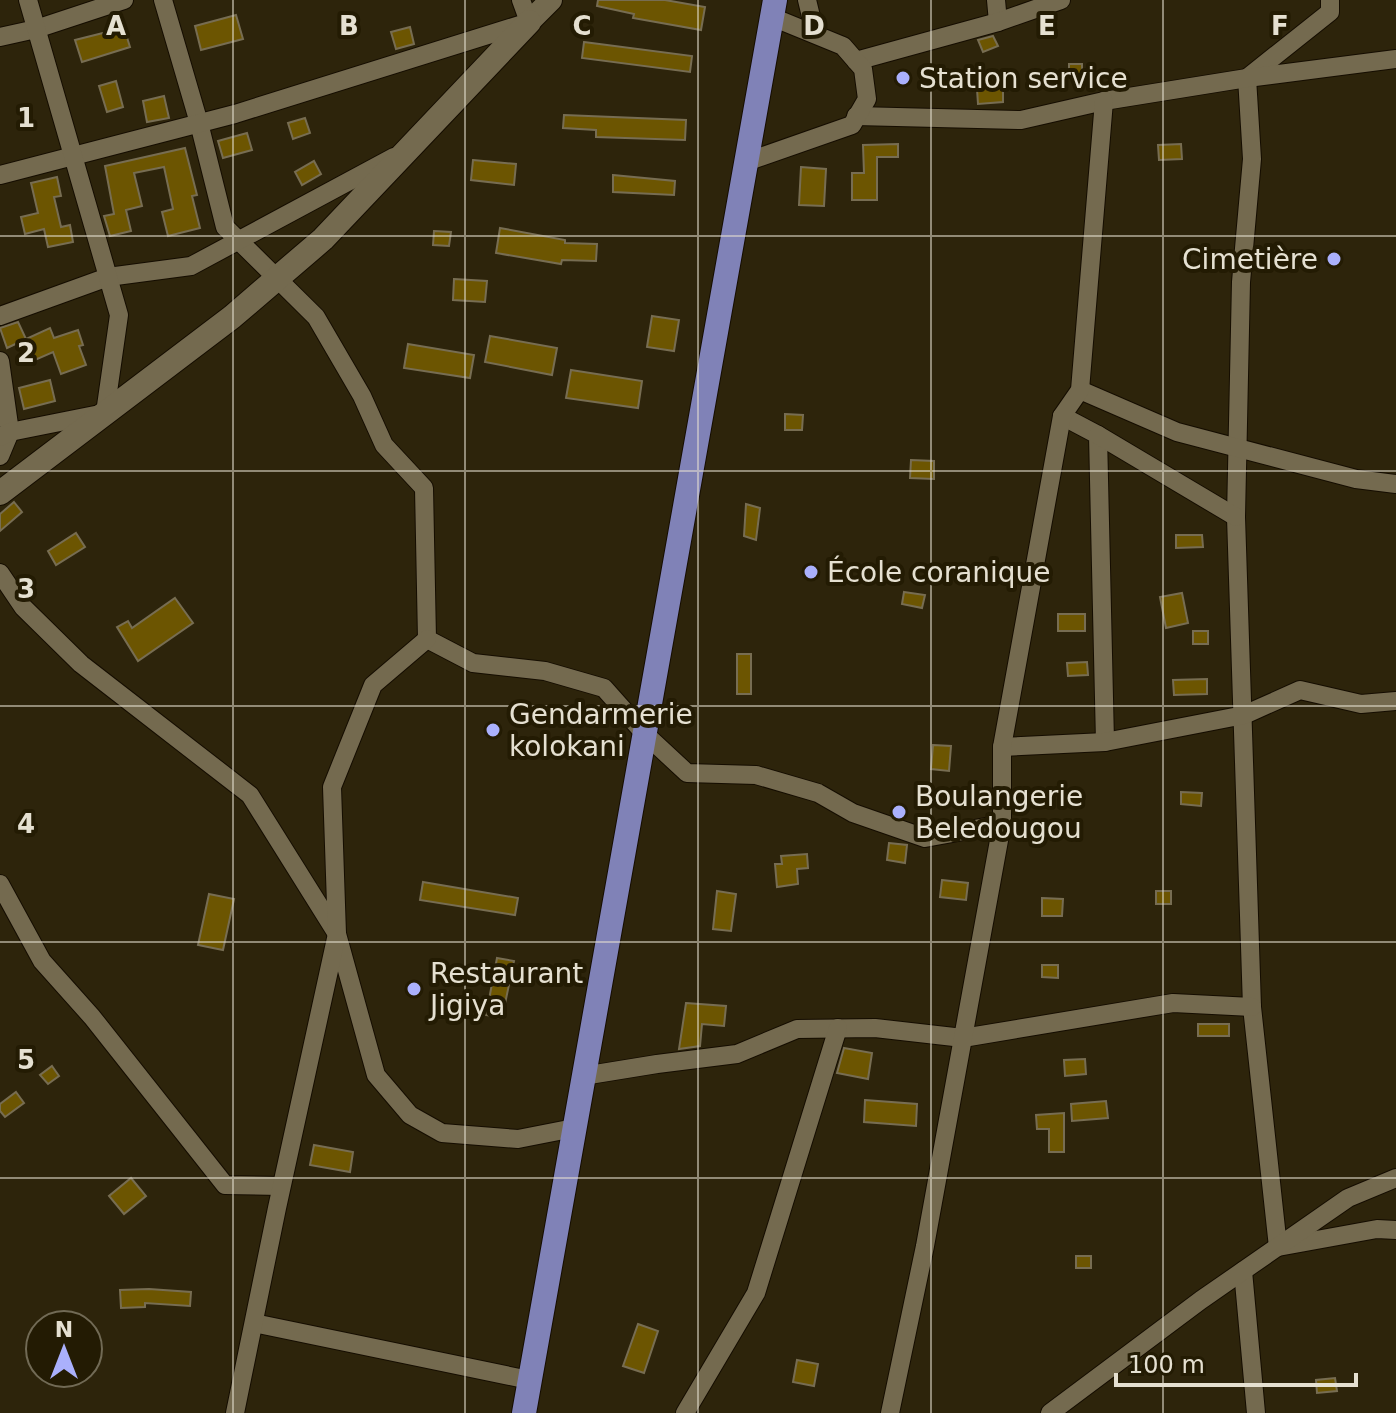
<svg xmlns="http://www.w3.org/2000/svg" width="1396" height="1413" viewBox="0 0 1396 1413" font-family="'DejaVu Sans',sans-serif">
<rect width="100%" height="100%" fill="#2d240b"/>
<g fill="#6c5501" stroke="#776d52" stroke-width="2">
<path d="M598,0H665L705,7L701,30L633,18L634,14L597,6Z"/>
<path d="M236,15L243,39L201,50L195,26Z"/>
<path d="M410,27L414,44L396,49L391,32Z"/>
<path d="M125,31L130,47L82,62L75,40L103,33L104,37Z"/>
<path d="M993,36L998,46L983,52L978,40Z"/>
<path d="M584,42L692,56L690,72L582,58Z"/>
<rect x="1069" y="64" width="13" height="13"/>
<path d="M116,81L123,107L107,112L99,86Z"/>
<path d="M1003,87V102L978,104L977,89Z"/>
<path d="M164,96L169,118L147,122L143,101Z"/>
<path d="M564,115L686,120L685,140L596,137V130L563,128Z"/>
<path d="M305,118L310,133L293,139L288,123Z"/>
<path d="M247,133L252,150L223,158L218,141Z"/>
<path d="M898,144V157H877V200H852V173H864L863,145Z"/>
<path d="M1181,144L1182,159L1159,160L1158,145Z"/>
<path d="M185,148L197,195L192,196L200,228L168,236L162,212L173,209L164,167L134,173L142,206L126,210L131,231L110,236L104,216L114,214L105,166Z"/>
<path d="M473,160L516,164L514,185L471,180Z"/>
<path d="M314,161L321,174L302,185L295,172Z"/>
<path d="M801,167L826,169L824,206L799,205Z"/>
<path d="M613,175L675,181L674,195L613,192Z"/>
<path d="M57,177L61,196L54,197L61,227L70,225L73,242L48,247L44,229L25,234L21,217L38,213L31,183Z"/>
<path d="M500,228L565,240V243L597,244L596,261L562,260L561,264L496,253Z"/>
<path d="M434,231L451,232L449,246L433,245Z"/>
<path d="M454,279L487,281L485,302L453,300Z"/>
<path d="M652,316L679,320L674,351L647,347Z"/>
<path d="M18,322L26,339L7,348L0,328Z"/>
<path d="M50,328L54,338L78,330L83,345L79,346L86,365L61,374L53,352L35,360L26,339Z"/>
<path d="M490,336L557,348L552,375L485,362Z"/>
<path d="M408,344L474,355L470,378L404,368Z"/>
<path d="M571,370L642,381L638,408L566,398Z"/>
<path d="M50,380L55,401L24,409L19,388Z"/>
<path d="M785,414L803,415L802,430H785Z"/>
<path d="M911,460L934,461V479L910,478Z"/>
<path d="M14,502L22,512L0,531V514Z"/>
<path d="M746,504L760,508L756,540L744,536Z"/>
<path d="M76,533L85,547L56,565L48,551Z"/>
<path d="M1176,535H1202L1203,547L1176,548Z"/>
<path d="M904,592L925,595L922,608L902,604Z"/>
<path d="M1182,593L1188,623L1166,628L1160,597Z"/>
<path d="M175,598L193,623L138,661L117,627L128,621L132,628Z"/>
<rect x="1058" y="614" width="27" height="17"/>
<rect x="1193" y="631" width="15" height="13"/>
<rect x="737" y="654" width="14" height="40"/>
<path d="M1087,662L1088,675L1068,676L1067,663Z"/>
<path d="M1207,679V694L1174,695L1173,680Z"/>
<path d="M933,745L951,746L949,771L931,769Z"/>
<path d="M1181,792L1202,793L1201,806L1181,804Z"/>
<path d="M889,843L907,845L905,863L887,860Z"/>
<path d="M807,854L808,868L797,869L798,884L777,887L775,864H782L781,856Z"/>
<path d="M942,880L968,883L966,900L940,897Z"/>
<path d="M423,882L518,898L515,915L420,900Z"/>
<path d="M717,891L736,894L731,931L713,929Z"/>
<rect x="1156" y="891" width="15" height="13"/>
<path d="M209,894L234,899L223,950L198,945Z"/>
<path d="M1042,898L1063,899L1062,916H1042Z"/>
<path d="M497,958L514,961L502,1018L486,1015Z"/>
<path d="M1042,965H1058V978L1042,977Z"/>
<path d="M686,1003L726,1006L724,1026L702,1024L700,1046L679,1049Z"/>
<rect x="1198" y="1024" width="31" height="12"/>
<path d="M844,1048L872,1053L868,1079L837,1073Z"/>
<path d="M1085,1059L1086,1074L1065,1076L1064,1060Z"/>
<path d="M52,1066L59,1076L48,1084L40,1075Z"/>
<path d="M16,1092L24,1103L5,1117L0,1111V1104Z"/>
<path d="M865,1100L917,1104L916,1126L864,1122Z"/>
<path d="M1106,1101L1108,1118L1072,1121L1071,1104Z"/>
<path d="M1064,1113V1152H1049V1129H1037L1036,1115Z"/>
<path d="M314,1145L353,1152L350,1172L310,1165Z"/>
<path d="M131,1178L146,1196L124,1214L109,1196Z"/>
<rect x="1076" y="1256" width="15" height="12"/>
<path d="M149,1289L191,1292L190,1306L145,1303V1307L121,1308L120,1290Z"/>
<path d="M638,1324L658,1331L644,1373L623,1366Z"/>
<path d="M797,1360L818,1364L814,1386L793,1382Z"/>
<path d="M1335,1378L1337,1391L1317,1393L1316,1380Z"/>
</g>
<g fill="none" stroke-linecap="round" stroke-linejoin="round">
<g stroke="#150d00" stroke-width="20">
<g id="minor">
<path d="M163,0L199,123L225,227L316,317L362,396L384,445L424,488L427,639L473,663L545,671L604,688L644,733L687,773L756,775L818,793L853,813L925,838L1002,824"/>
<path d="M807,0L815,33"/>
<path d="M996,0L998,22"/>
<path d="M1330,0V12L1247,78L1252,159L1241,282L1236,517L1252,1007L1278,1247L1377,1229L1396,1230"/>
<path d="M0,37L36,29L124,0"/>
<path d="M856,61L998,22L1061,0"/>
<path d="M856,116L1021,120L1104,101L1247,78L1396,59"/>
<path d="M746,162L852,125L867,99L863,69L843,46L772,17"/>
<path d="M0,175L235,114L529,22L521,0"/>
<path d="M0,316L108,277L191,266L394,157"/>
<path d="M0,361L10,432L0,456"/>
<path d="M1080,390L1177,432L1356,479L1396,484"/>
<path d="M1062,416L1098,435L1105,742"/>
<path d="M1098,435L1236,517"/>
<path d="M0,437L10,432L105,413L119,315L28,0"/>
<path d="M0,573L23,607L81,664L250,795L337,934L376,1075L410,1115L442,1133L518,1139L574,1128"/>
<path d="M1002,747L1105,742L1244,715L1300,690L1361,704L1396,701"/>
<path d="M0,884L42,961L92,1017L225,1185L281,1186"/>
<path d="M583,1076L657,1064L737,1054L797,1029L875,1028L963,1038L1173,1003L1252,1007"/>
<path d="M1243,1271L1256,1413"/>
<path d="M254,1323L529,1380"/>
<path d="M235,1413L277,1208L337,934L332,787L373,685L427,639"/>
<path d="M685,1413L756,1293L838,1028"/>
<path d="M890,1413L925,1246L1002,824V747L1062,416L1080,390L1104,101"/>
<path d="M1050,1413L1201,1300L1348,1198L1396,1178"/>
</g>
</g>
<g stroke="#150d00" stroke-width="24">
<path id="tertiary" d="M529,22L551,0"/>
</g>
<g stroke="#150d00" stroke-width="26">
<path id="secondary" d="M0,493L232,317L323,239L529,22"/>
</g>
<g stroke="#150d00" stroke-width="26">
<path id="trunk" d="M524,1413L775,0"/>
</g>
<use href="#minor" stroke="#746a4f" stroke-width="18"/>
<use href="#tertiary" stroke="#746a4f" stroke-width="22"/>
<use href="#secondary" stroke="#746a4f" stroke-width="24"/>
<use href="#trunk" stroke="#8082b7" stroke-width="24"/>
</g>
<path fill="none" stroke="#e5e0d1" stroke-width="2" stroke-opacity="0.55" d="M233,0V1413M465,0V1413M698,0V1413M931,0V1413M1163,0V1413M0,236H1396M0,471H1396M0,706H1396M0,942H1396M0,1178H1396"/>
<g fill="#aab0fc" stroke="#231b03" stroke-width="3">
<circle cx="903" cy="78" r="8"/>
<circle cx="1334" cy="259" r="8"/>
<circle cx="811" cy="572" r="8"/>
<circle cx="493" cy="730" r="8"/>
<circle cx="899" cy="812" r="8"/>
<circle cx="414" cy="989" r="8"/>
</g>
<g text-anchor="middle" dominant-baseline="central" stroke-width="8" stroke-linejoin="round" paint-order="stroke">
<g font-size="28" fill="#e5e0d1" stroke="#231b03" text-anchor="start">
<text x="919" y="78">Station service</text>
<text x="1318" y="259" text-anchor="end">Cimetière</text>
<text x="827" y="572">École coranique</text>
<text x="509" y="714">Gendarmerie<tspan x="509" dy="32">kolokani</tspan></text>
<text x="915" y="796">Boulangerie<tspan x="915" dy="32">Beledougou</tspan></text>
<text x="430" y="973">Restaurant<tspan x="430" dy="32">Jigiya</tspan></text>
</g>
</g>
<g font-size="26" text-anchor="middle" font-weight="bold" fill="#e5e0d1" stroke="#231b03" stroke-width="8" stroke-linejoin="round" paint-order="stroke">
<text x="116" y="35">A</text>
<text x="349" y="35">B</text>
<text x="582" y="35">C</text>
<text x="814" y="35">D</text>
<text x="1047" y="35">E</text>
<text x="1280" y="35">F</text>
<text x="26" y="127">1</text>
<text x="26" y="362">2</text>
<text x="26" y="598">3</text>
<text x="26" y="833">4</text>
<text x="26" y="1069">5</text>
</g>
<g transform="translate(64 1349)"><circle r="38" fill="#231b03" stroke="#716a55" stroke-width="2"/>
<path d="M0-6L14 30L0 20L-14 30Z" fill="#aab0fc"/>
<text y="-12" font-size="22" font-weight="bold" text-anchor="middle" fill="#e5e0d1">N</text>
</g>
<path d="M1116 1373v12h240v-12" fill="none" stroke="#e5e0d1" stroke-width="4"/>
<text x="1128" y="1373" font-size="24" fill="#e5e0d1" stroke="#231b03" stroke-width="6" paint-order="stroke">100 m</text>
</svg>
